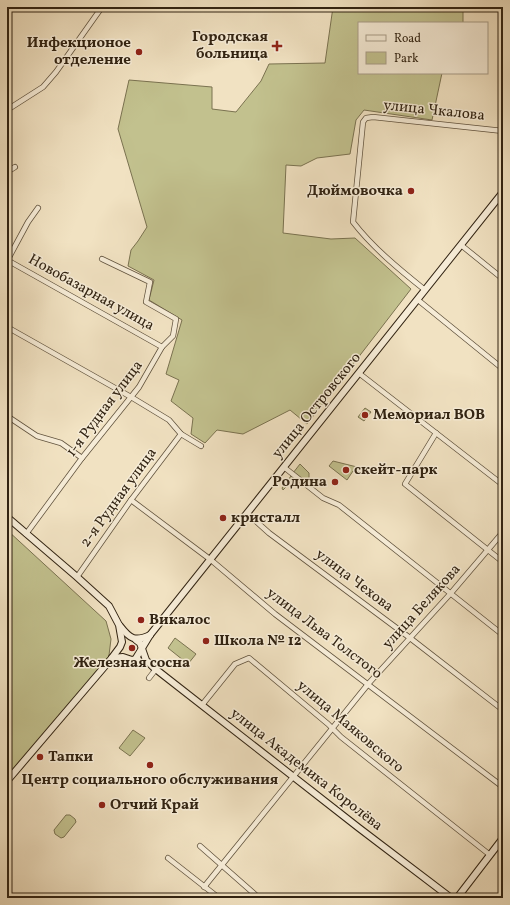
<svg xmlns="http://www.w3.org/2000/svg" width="510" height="905" viewBox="0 0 510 905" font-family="Vollkorn,serif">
<rect width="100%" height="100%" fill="#f1e2c2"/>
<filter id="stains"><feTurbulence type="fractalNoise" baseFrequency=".005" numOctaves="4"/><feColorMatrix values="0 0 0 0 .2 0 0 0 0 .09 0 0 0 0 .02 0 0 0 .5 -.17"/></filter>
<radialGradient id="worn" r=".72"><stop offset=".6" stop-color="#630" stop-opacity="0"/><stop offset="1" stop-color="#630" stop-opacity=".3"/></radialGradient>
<g fill="#c2c18e" stroke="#7a7250">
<path d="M333,7H463V23H359V73H442L432,120L364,110L356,120L350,154L317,158L301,166L286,165L283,233L331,239L355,238L411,289L307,424L290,410L243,434L217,430L205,443L191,434L193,418L171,401L179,380L166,374L182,320L149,300L154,280L128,266L131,250L138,241L147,227L118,129L129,80L212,87V109L236,112L261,81L269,64L325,63Z"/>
<path d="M365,408L371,412L364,421L358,417Z"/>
<path d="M333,461L361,468L358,473L353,471L347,480L329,466Z"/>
<path d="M300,464L309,473V479L305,483L293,473Z"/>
<path d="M291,476L296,480L293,485H288L283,490L282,488Z"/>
<path d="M7,530L106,621L111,639L109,655L111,659L7,779Z"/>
<path d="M175,638L196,654L188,664L168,648Z"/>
<path d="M133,730L145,738L130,756L119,748Z"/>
<path d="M66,815H70L75,819L76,822L64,837L61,838L55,834L54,830Z"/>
</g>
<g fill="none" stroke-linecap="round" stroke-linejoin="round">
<g stroke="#61533e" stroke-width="6">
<g id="street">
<path d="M7,110L43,87L56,72L102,7"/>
<path d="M7,172L15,167"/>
<path d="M461,245L503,279"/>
<path d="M7,260L162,347"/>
<path d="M7,261L28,222L38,208"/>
<path d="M425,290C400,270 373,248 353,222L363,122L366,118L373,117L503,131"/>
<path d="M418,300L503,369"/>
<path d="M7,327L131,397L169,420L181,434L201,446"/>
<path d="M360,374L503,485"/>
<path d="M7,416L37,436L61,443L82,458"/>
<path d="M436,433L405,484L503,562"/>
<path d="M285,468L323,498L339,505L503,635"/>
<path d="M131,500L211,560L275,614L503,787"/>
<path d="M248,514L269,533L410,638L503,710"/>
<path d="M26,534L82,458L139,387L162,347L173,336L176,319L146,302L150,282L102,259"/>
<path d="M77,577L131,500L181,434"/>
<path d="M149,678L156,669"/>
<path d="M202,705L235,664L249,658L328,724L341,737L490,855"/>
<path d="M200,846L259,898"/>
<path d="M168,858L219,898"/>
<path d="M204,887L369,683L451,593L503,532"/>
</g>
</g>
<g stroke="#312312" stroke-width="8">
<g id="secondary">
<path d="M7,517L77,577L109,606L119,625L122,642L120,647L111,659L7,781"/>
<path d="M120,626C130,639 135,642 150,635"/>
<path d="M136,640L140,643L146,660L153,667L359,828L451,898"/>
<path d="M112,658L123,657L132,660L138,659"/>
<path d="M136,658L150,635L503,192"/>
<path d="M457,898L503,838"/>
</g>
</g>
<use href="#street" stroke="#f6ecd7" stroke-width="4.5"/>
<use href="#secondary" stroke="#f6ecd7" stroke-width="6"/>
</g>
<g fill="#8f2418" stroke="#f6ecd7" stroke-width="1.5">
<path d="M275 40h4v4h4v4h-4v4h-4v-4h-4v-4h4z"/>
<circle cx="139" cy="52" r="4"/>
<circle cx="411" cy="191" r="4"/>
<circle cx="365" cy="415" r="4"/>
<circle cx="346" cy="470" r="4"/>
<circle cx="335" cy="482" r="4"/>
<circle cx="223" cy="518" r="4"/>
<circle cx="141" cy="620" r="4"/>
<circle cx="206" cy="641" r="4"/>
<circle cx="132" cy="648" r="4"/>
<circle cx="40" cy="757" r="4"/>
<circle cx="150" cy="765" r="4"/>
<circle cx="102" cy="805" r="4"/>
</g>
<g text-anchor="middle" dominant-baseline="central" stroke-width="3" stroke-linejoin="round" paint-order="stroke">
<g font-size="15" font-weight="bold" fill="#312312" stroke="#f6ecd7" text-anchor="start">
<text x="268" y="37" text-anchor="end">Городская<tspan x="268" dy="17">больница</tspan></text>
<text x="131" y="43" text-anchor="end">Инфекционое<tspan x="131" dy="17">отделение</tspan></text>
<text x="403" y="191" text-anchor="end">Дюймовочка</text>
<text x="373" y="415">Мемориал ВОВ</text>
<text x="354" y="470">скейт-парк</text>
<text x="327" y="482" text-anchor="end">Родина</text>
<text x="231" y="518">кристалл</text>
<text x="149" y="620">Викалос</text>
<text x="214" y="641">Школа № 12</text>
<text x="132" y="663" text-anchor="middle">Железная сосна</text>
<text x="48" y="757">Тапки</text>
<text x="150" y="780" text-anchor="middle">Центр социального обслуживания</text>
<text x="110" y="805">Отчий Край</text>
</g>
<g font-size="15" fill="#312312" stroke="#f6ecd7">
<text transform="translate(434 111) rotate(6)">улица Чкалова</text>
<text transform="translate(91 293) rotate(29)">Новобазарная улица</text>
<text transform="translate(317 406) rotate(-51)">улица Островского</text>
<text transform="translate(105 409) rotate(-53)">1-я Рудная улица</text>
<text transform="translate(119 498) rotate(-54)">2-я Рудная улица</text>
<text transform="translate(354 581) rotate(37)">улица Чехова</text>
<text transform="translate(422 607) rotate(-48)">улица Белякова</text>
<text transform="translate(324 634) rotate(37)">улица Льва Толстого</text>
<text transform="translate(350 727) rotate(40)">улица Маяковского</text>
<text transform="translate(306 770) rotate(38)">улица Академика Королёва</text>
</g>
</g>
<rect width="510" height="905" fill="none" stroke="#f1e2c2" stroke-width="24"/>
<rect x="8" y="8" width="494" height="889" fill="none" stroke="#312312" stroke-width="2"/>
<rect x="12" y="12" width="486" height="881" fill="none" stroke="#312312"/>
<rect x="358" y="22" width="130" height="52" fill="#f6ecd7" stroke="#a79c88"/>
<rect x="366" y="35" width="20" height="6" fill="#f6ecd7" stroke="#a79c88"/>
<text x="394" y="42" font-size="12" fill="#312312">Road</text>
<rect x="366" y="52" width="20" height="12" fill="#c2c18e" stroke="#a79c88"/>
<text x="394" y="62" font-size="12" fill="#312312">Park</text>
<rect width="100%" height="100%" filter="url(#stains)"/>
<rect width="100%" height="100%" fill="url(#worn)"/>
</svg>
